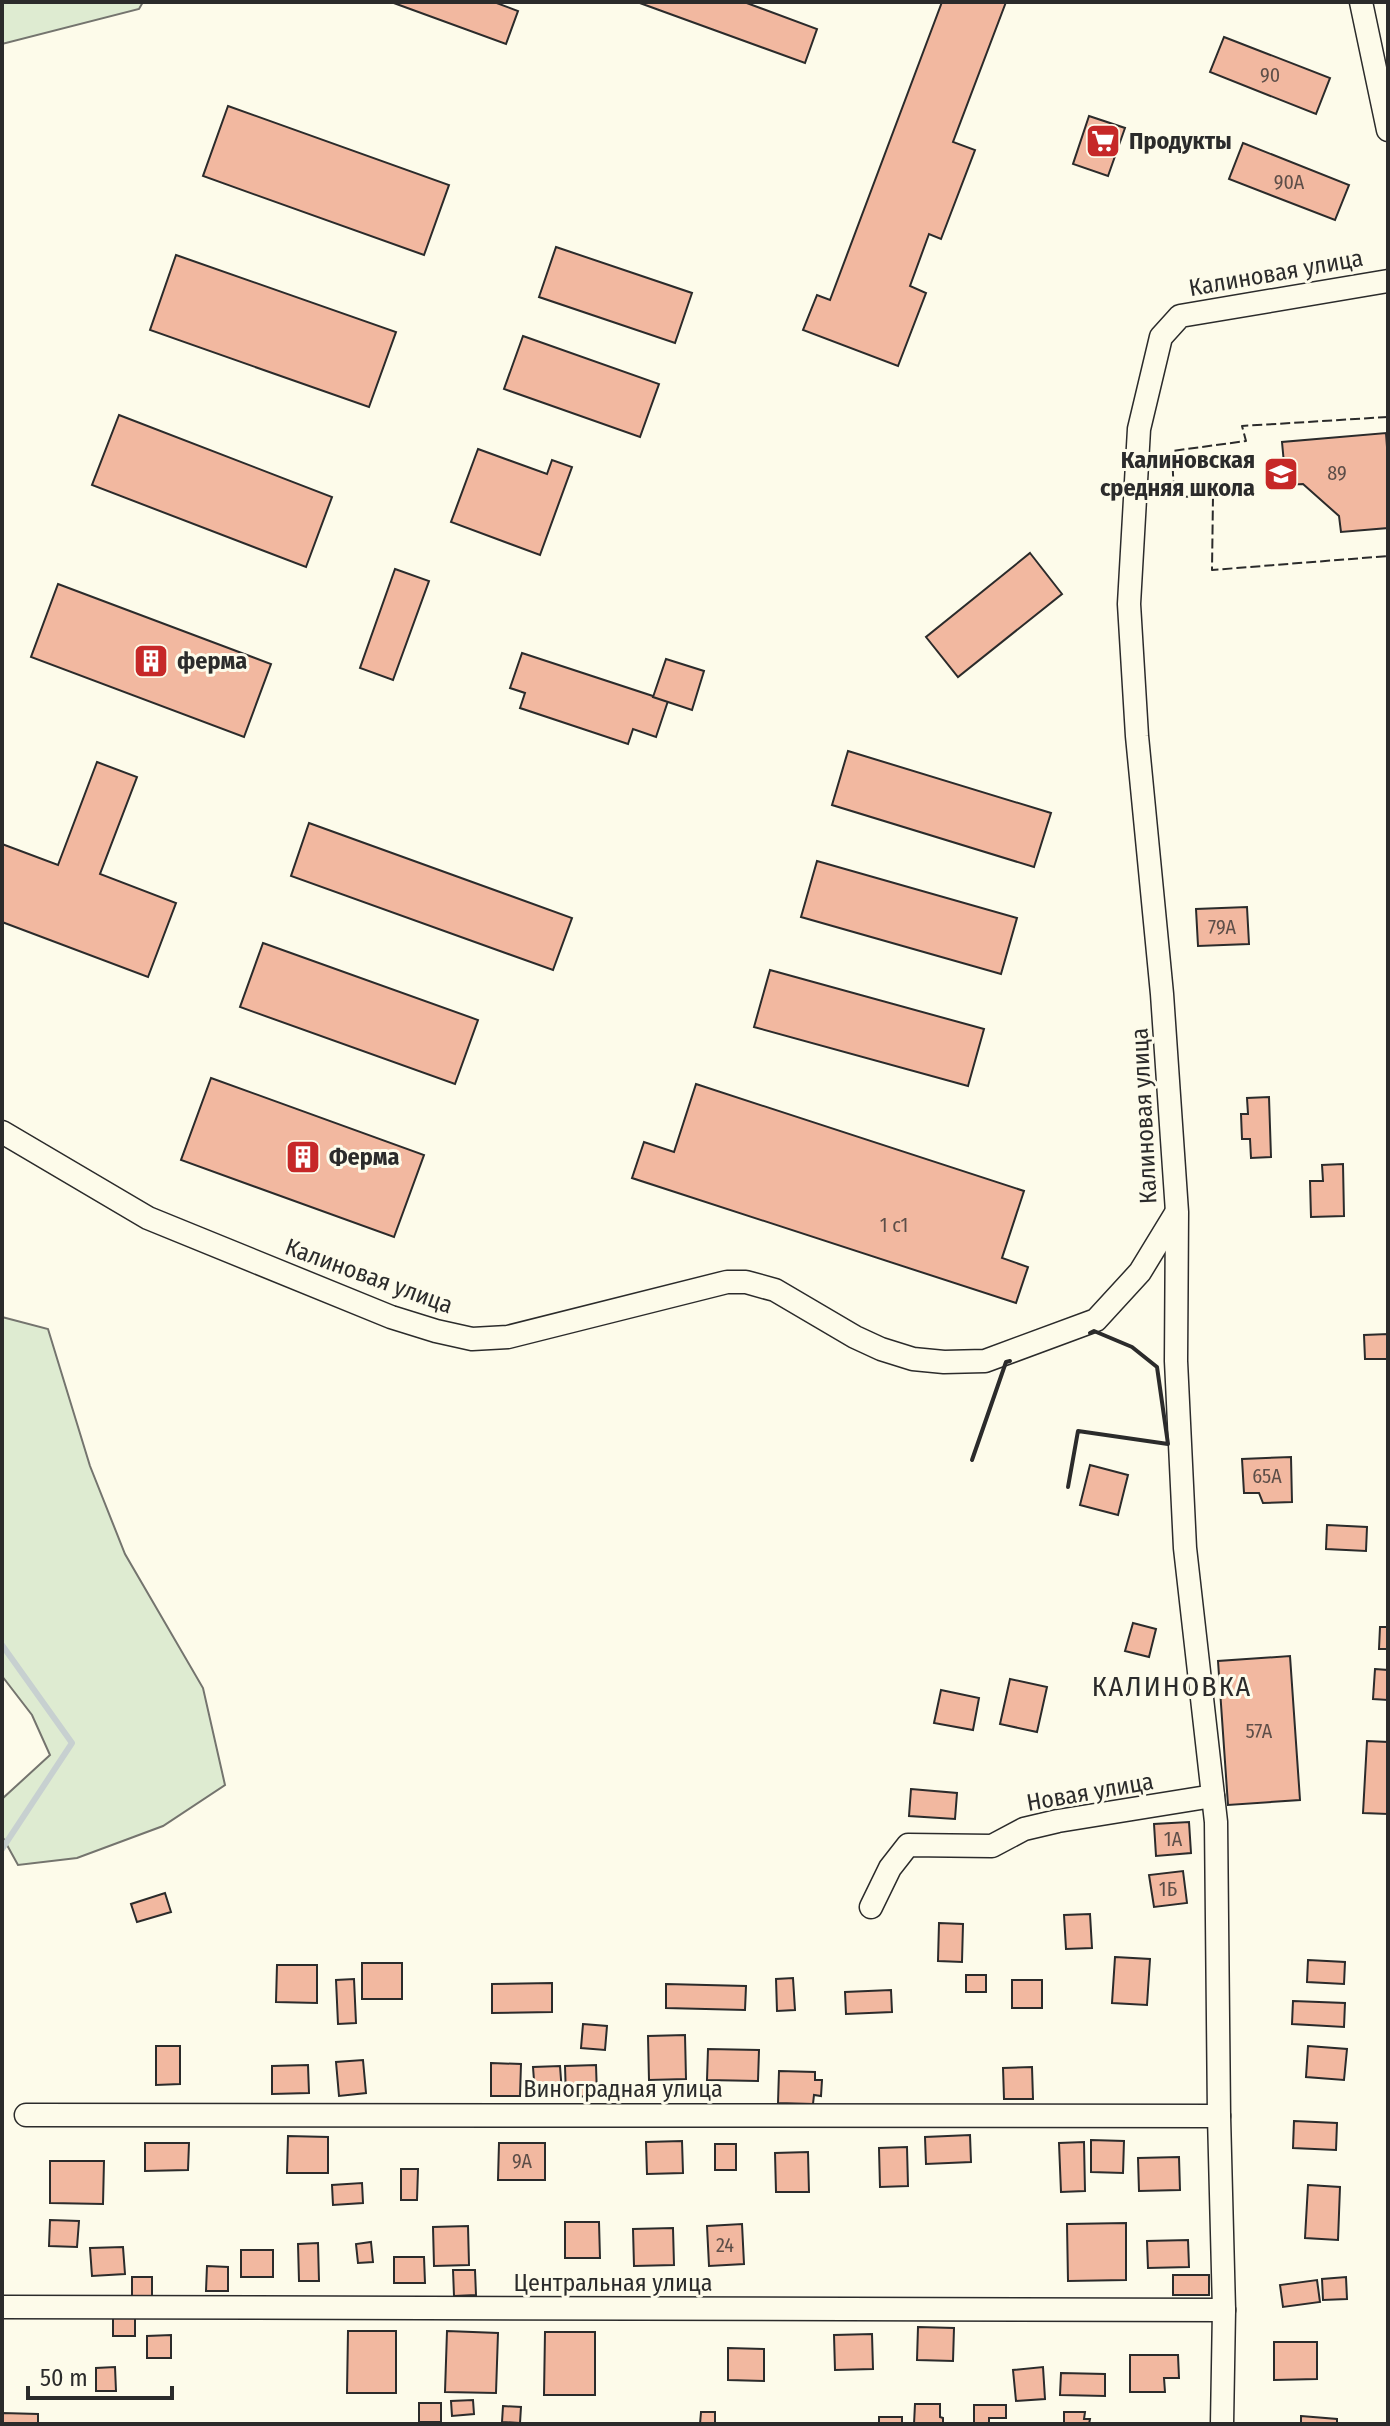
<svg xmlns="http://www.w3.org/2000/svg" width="1390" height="2426" viewBox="0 0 1390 2426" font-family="'Fira Sans Condensed',sans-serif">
<rect width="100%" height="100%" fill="#fdfbea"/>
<g fill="#deebd1" stroke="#74746e" stroke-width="2">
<path d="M2,2H143L139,9L2,44Z"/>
<path d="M2,1317L48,1329L90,1466L125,1554L203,1688L225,1785L163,1826L77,1858L18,1865L2,1836V1799L50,1755L32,1715L2,1676Z"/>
</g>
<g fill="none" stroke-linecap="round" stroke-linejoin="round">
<path stroke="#c7d0d0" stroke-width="6" d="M2,1645L72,1743L2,1849"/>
</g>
<g fill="#f2b8a0" stroke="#2b2b2b" stroke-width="2">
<path d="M391,2H494L518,11L506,44Z"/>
<path d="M637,2H744L817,29L805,63Z"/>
<path d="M942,2H1006L953,142L975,150L941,239L929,234L910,286L926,293L898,366L803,330L817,295L830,300Z"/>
<path d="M1224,37L1330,78L1316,114L1210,72Z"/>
<path d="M228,106L449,185L424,255L203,176Z"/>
<path d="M1089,116L1125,128L1108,176L1073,164Z"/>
<path d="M1243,143L1349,185L1335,220L1229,179Z"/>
<path d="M556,247L692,293L675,343L539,297Z"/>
<path d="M176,255L396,332L369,407L150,330Z"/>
<path d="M523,336L659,384L640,437L504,389Z"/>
<path d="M119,415L332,497L306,567L92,485Z"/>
<path d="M1386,433L1388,461V528L1341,532L1339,516L1303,484L1286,485L1282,442Z"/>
<path d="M478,449L547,474L552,460L572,467L540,555L451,522Z"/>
<path d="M1030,553L1062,594L958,677L926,637Z"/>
<path d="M395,569L429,581L393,680L360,668Z"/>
<path d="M58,584L271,664L244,737L31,657Z"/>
<path d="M522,653L668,701L656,737L633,729L628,744L520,708L525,693L510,688Z"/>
<path d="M666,659L704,671L692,710L653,697Z"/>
<path d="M848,751L1051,813L1034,867L832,805Z"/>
<path d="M97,762L137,777L100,874L176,903L148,977L2,922V844L58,865Z"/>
<path d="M309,823L572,918L553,970L291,876Z"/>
<path d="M817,861L1017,918L1001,974L801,917Z"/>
<path d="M1247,907L1249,944L1198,946L1196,909Z"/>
<path d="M263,943L478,1020L455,1084L240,1007Z"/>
<path d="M770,970L984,1029L968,1086L754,1027Z"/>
<path d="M211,1078L424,1155L394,1237L181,1160Z"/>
<path d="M696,1084L1024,1191L1002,1258L1028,1267L1016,1303L632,1178L644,1142L674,1152Z"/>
<path d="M1269,1097L1271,1157L1251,1158L1250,1139H1242L1241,1114H1248L1247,1098Z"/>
<path d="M1343,1164L1344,1216L1311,1217L1310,1181H1323L1322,1165Z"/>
<path d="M1388,1334V1359H1365L1364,1335Z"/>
<path d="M1291,1457L1292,1502L1263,1503L1259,1493H1244L1242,1459Z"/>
<path d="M1090,1465L1128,1475L1118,1515L1080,1505Z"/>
<path d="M1327,1525L1367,1527L1366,1551L1326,1549Z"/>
<path d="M1133,1623L1156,1629L1149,1657L1125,1651Z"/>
<path d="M1380,1627H1388V1649H1379Z"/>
<path d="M1290,1656L1300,1800L1228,1805L1218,1661Z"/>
<path d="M1375,1669L1388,1670V1700L1373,1699Z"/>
<path d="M1010,1679L1047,1687L1037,1732L1000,1724Z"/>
<path d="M941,1690L979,1698L973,1730L934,1723Z"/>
<path d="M1367,1741L1388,1742V1814L1363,1813Z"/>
<path d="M911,1789L957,1793L955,1819L909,1816Z"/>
<path d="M1189,1822L1191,1853L1156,1856L1154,1824Z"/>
<path d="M1183,1871L1187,1903L1154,1907L1149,1875Z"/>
<path d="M165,1893L171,1912L137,1922L131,1904Z"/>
<path d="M1090,1914L1092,1948L1066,1949L1064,1915Z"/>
<path d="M939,1923L963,1924L962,1962L938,1961Z"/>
<path d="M1115,1957L1150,1959L1147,2005L1112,2003Z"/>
<path d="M1308,1960L1345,1962L1344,1984L1307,1982Z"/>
<rect x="362" y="1963" width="40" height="36"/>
<path d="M277,1965H317V2003L276,2002Z"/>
<rect x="966" y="1975" width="20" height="17"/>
<path d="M793,1978L795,2010L777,2011L776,1979Z"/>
<path d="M354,1979L356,2023L338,2024L336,1980Z"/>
<rect x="1012" y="1980" width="30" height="28"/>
<path d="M552,1983V2012L492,2013V1984Z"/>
<path d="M666,1984L746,1986L745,2010L666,2008Z"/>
<path d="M891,1990L892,2012L846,2014L845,1992Z"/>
<path d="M1293,2001L1345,2003L1344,2027L1292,2024Z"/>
<path d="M583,2024L607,2026L605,2050L581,2048Z"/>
<path d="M685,2035L686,2079L649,2080L648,2036Z"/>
<path d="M156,2046H180V2084L156,2085Z"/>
<path d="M1308,2046L1347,2049L1344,2080L1306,2077Z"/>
<path d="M708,2049L759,2050L758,2081L707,2080Z"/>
<path d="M363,2060L366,2093L339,2096L336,2062Z"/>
<path d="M491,2063L521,2064L520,2096H491Z"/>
<path d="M308,2065L309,2093L272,2094V2066Z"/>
<path d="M596,2065L597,2096L566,2097L565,2066Z"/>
<path d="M560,2066L562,2093L535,2094L533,2067Z"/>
<path d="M1032,2067L1033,2099H1004L1003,2068Z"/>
<path d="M779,2071L815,2072V2080H822L821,2096L814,2095L813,2104L778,2103Z"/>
<path d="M1294,2121L1337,2123L1336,2150L1293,2148Z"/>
<path d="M970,2135L971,2162L926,2164L925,2137Z"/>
<path d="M288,2136L328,2137V2173H287Z"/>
<path d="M1091,2140L1124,2141L1123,2173L1091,2172Z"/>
<path d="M682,2141L683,2173L647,2174L646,2142Z"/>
<path d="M1084,2142L1085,2191L1061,2192L1059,2143Z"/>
<path d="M145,2143H189L188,2170L145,2171Z"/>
<path d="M499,2143H545V2180H498Z"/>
<rect x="715" y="2144" width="21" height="26"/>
<path d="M907,2147L908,2186L880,2187L879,2148Z"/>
<path d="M808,2152L809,2192H776L775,2153Z"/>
<path d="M1179,2157L1180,2190L1139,2191L1138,2158Z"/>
<path d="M50,2161H104L103,2204L50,2203Z"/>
<path d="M401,2169H418L417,2200H401Z"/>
<path d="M362,2183L363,2203L333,2205L332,2185Z"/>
<path d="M1308,2185L1340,2187L1338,2240L1305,2238Z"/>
<path d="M50,2220L79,2221L77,2247L49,2246Z"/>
<path d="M565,2222H599L600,2258H565Z"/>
<path d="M1126,2223V2280L1068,2281L1067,2224Z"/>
<path d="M742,2224L744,2264L709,2266L707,2226Z"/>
<path d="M468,2226L469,2265L434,2266L433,2227Z"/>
<path d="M673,2228L674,2265L634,2266L633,2229Z"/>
<path d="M1188,2240L1189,2267L1148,2268L1147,2241Z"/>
<path d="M371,2242L373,2262L358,2263L356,2244Z"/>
<path d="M318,2243L319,2281H299L298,2244Z"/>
<path d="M123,2247L125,2274L92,2276L90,2248Z"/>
<rect x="241" y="2250" width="32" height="27"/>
<path d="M394,2257H424L425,2283H394Z"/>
<path d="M207,2266L228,2267V2291H206Z"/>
<path d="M453,2270H475L476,2295L454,2296Z"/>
<rect x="1173" y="2275" width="36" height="20"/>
<path d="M132,2277H152V2297L132,2296Z"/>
<path d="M1346,2277L1347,2299L1323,2300L1322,2279Z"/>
<path d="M1317,2280L1320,2302L1283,2307L1280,2285Z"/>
<rect x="113" y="2318" width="22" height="18"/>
<path d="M918,2327L954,2328L953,2361L917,2360Z"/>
<path d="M348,2331H396V2393H347Z"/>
<path d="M447,2331L498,2333L496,2393L445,2392Z"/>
<path d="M545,2332H595V2395H544Z"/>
<path d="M872,2334L873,2369L835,2370L834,2335Z"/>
<path d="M171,2335V2358H147V2336Z"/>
<path d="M1274,2342H1317V2379L1274,2380Z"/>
<path d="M728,2348L764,2349V2381L728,2380Z"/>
<path d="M1130,2355H1178L1179,2378H1164L1165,2392H1130Z"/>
<path d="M115,2367L116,2391H96V2368Z"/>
<path d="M1043,2367L1045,2399L1016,2401L1013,2370Z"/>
<path d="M1061,2373L1105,2374V2396L1060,2395Z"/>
<path d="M473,2400L474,2414L452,2416L451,2401Z"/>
<rect x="419" y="2403" width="22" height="19"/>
<path d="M915,2404H940V2417L943,2418V2424H914Z"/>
<path d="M974,2405H1006V2418H989V2424H974Z"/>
<path d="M503,2406L521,2407L520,2423L502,2422Z"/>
<path d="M701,2412H715V2424H700Z"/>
<path d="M1064,2412H1085L1084,2419H1090L1089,2424H1064Z"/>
<path d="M2,2413L38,2414V2424H2Z"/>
<path d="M1301,2416L1337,2419V2424H1301Z"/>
<rect x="879" y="2417" width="23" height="7"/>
</g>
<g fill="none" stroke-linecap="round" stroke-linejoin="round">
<g stroke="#2b2b2b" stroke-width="25">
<g id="minor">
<path d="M1361,2L1388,130"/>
<path d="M2,1132L148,1218L391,1317L436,1331L472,1339L508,1337L727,1282H746L775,1290L855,1337L881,1349L913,1359L944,1362L985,1361L1096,1320L1140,1272L1176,1213"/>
<path d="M871,1907L890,1868L908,1845L992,1846L1024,1829L1058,1821L1213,1796"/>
<path d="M26,2115L1219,2116"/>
<path d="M2,2307L1224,2310"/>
<path d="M1222,2424L1224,2310L1219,2116L1216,1822L1185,1548L1176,1361L1177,1212L1162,994L1137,736L1129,604L1139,429L1161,337L1180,316L1388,281"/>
</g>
</g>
<use href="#minor" stroke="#fdfbea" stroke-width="22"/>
<path stroke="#2b2b2b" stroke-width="2" stroke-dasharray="10 4" stroke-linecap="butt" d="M1388,417L1242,426L1246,441L1172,451L1174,497L1213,496L1212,570L1388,556"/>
<g stroke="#2b2b2b" stroke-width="4">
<path d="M972,1460L1006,1362L1010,1361"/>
<path d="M1068,1487L1078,1431L1168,1444L1157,1367L1132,1347L1094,1331L1090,1333"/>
</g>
</g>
<defs>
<g id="supermarket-square" transform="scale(1.8)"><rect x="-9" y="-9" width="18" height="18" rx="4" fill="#c62828" stroke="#fdfbea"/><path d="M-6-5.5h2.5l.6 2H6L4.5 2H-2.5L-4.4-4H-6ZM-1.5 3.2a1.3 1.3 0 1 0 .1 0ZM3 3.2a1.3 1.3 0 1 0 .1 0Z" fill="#fff"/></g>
<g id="school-square" transform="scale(1.8)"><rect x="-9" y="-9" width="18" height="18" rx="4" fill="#c62828" stroke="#fdfbea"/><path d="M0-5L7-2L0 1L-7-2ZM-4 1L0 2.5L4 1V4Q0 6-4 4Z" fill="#fff"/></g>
<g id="building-square" transform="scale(1.8)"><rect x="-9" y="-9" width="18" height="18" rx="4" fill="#c62828" stroke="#fdfbea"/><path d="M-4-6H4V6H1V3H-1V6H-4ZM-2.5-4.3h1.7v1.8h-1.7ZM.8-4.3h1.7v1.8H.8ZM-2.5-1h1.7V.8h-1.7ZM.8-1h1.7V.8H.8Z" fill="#fff"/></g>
</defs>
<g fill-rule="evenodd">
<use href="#supermarket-square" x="1103" y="141"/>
<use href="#school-square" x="1281" y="474"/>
<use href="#building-square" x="151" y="661"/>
<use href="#building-square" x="303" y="1157"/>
</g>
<g text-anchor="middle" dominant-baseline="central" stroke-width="6" stroke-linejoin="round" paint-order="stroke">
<g font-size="20" fill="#5d4e48">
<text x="1270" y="75">90</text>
<text x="1289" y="182">90А</text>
<text x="1337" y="473">89</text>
<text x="1222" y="927">79А</text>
<text x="894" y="1225">1 с1</text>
<text x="1267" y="1476">65А</text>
<text x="1259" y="1731">57А</text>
<text x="1173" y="1839">1А</text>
<text x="1168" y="1889">1Б</text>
<text x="522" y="2161">9А</text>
<text x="725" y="2245">24</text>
</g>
<g font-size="24" font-weight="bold" fill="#2b2b2b" stroke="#fdfbea" text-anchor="start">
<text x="1129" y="141">Продукты</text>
<text x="1255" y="460" text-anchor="end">Калиновская<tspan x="1255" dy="28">средняя школа</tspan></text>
<text x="177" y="661">ферма</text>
<text x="329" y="1157">Ферма</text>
</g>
<g font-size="24" fill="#2b2b2b" stroke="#fdfbea">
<text transform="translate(1276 273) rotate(-10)">Калиновая улица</text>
<text transform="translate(1144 1116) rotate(-93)">Калиновая улица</text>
<text transform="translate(369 1276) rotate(20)">Калиновая улица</text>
<text transform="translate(1090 1792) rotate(-10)">Новая улица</text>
<text x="623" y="2089">Виноградная улица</text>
<text x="613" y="2283">Центральная улица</text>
</g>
<g font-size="28" letter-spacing="2" fill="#2b2b2b" stroke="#fdfbea">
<text x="1172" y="1686">КАЛИНОВКА</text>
</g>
</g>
<rect width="1390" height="2426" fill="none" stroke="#2b2b2b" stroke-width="8"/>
<path d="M28 2386v12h144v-12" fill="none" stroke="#2b2b2b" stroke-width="4"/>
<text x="40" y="2386" font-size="24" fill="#2b2b2b" stroke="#fdfbea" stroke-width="6" paint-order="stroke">50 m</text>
</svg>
